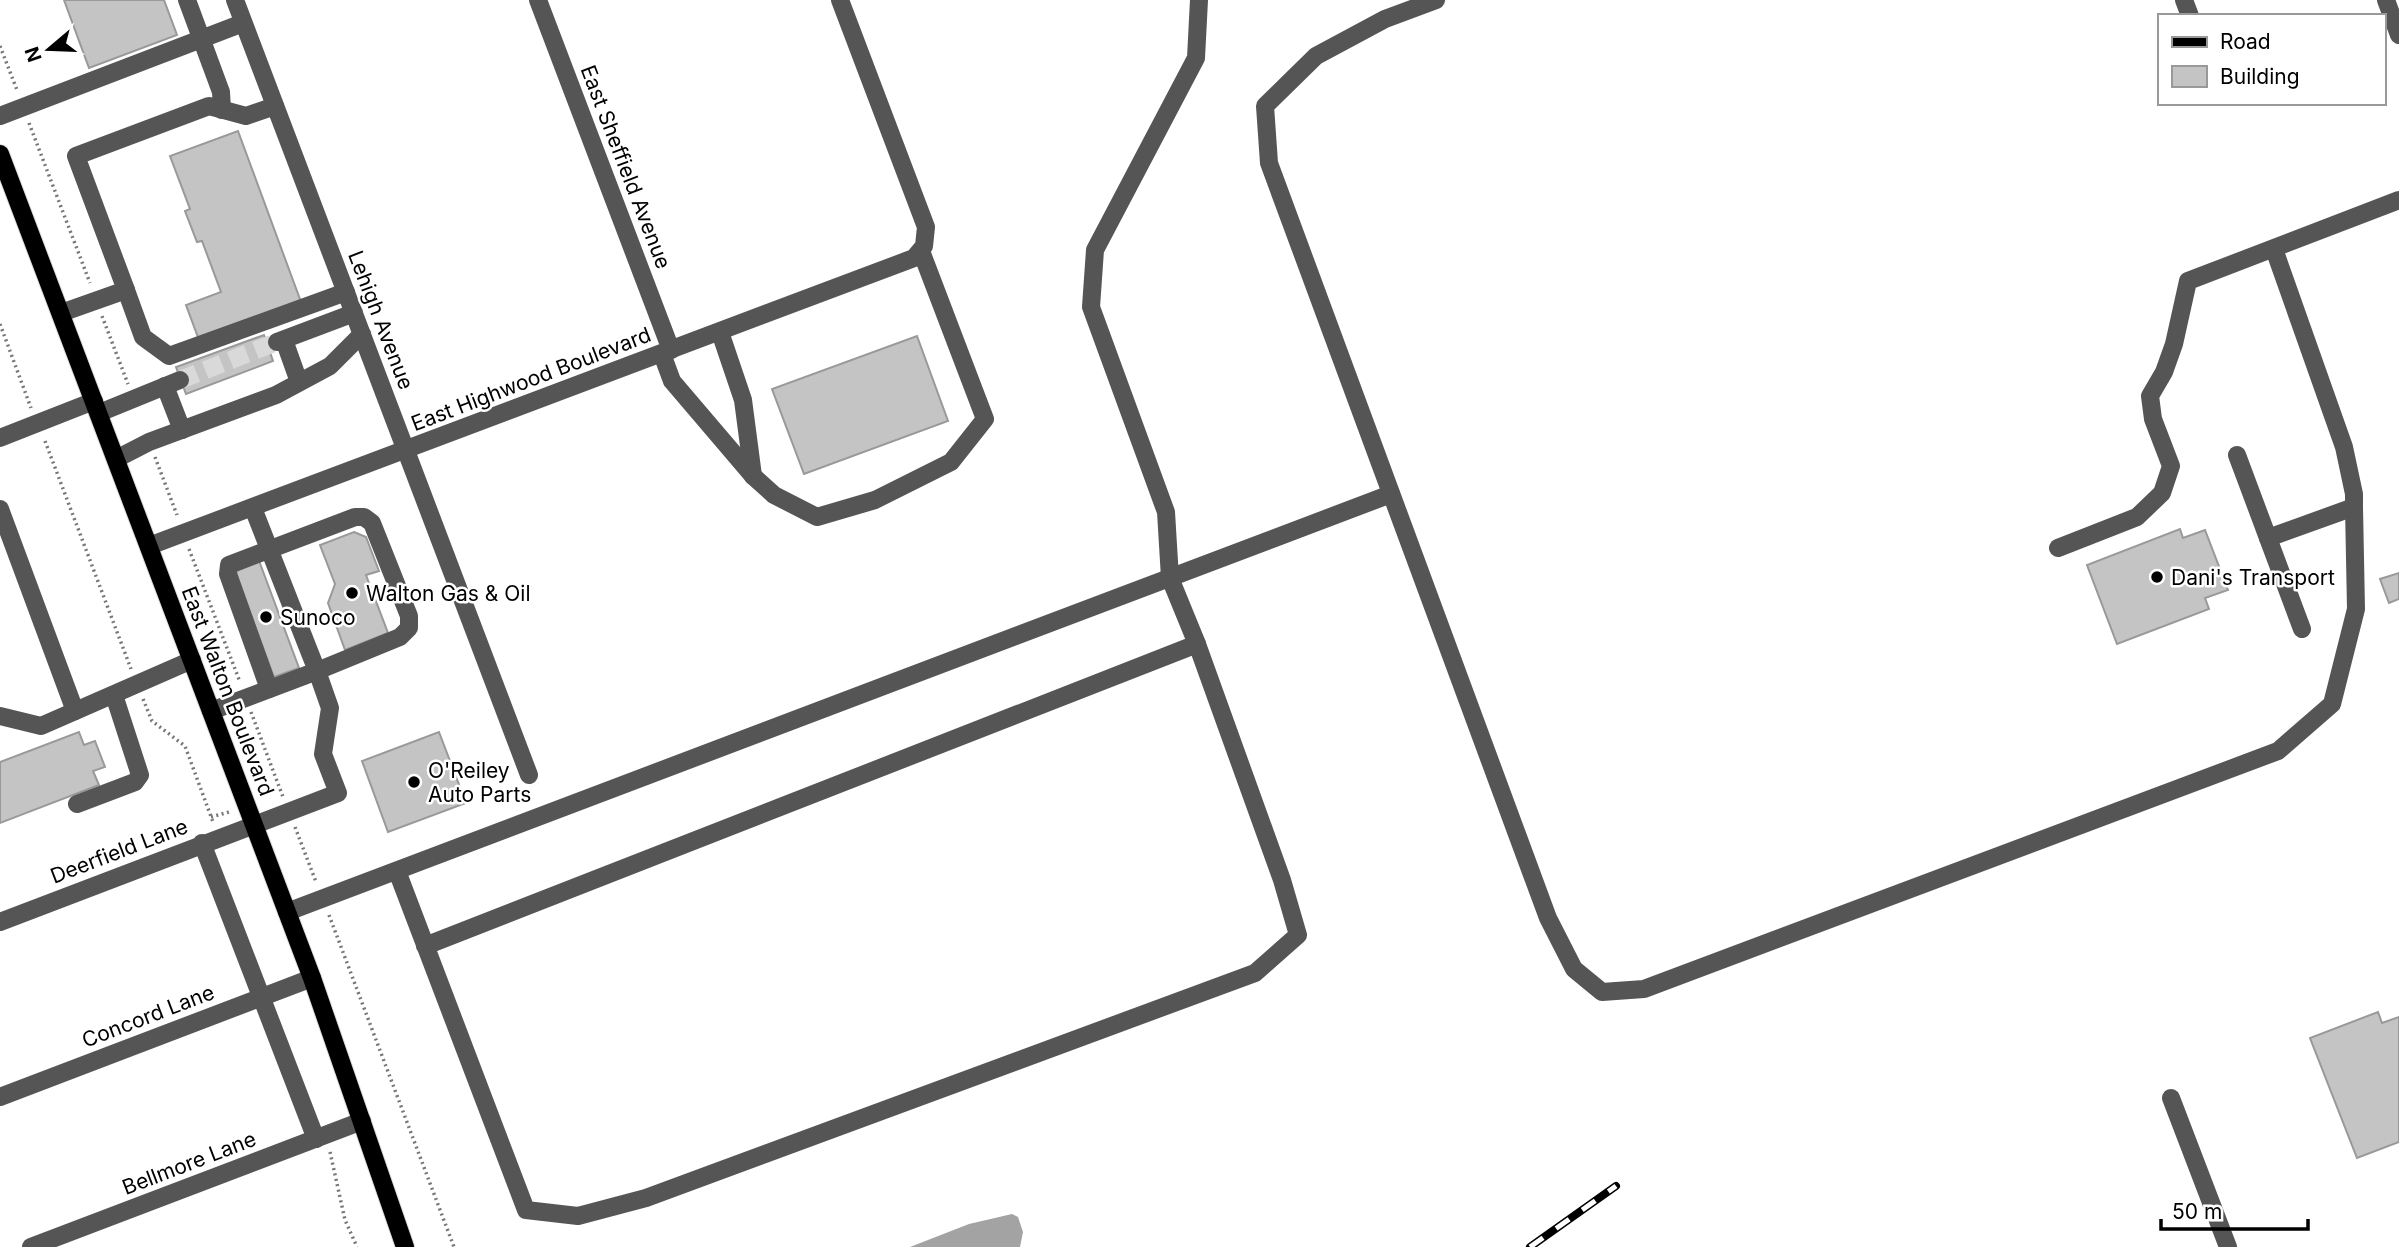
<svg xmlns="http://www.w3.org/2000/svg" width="2399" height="1247" viewBox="0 0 2399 1247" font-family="Inter,sans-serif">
<rect width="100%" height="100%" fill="#fff"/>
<path fill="#a3a3a3" d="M1012,1214L1018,1217L1023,1232L1020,1247H910L969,1224Z"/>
<g fill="#c4c4c4" stroke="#999" stroke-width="2">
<path d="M64,0H164L177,35L89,68Z"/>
<path d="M238,131L301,302L199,340L186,305L221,292L202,241L197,242L185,211L190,209L170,156Z"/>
<path d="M264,335L273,361L186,394L176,367Z"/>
<path d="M917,336L948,421L804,474L772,389Z"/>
<path d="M2180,529L2183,538L2205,530L2228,590L2205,598L2209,609L2117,644L2087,565Z"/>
<path d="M354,532L366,537L379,571L366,575L388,633L345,650L328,603L335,584L320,545Z"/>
<path d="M258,558L299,668L274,677L233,567Z"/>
<path d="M2399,573V599L2389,603L2380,579Z"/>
<path d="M79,732L84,745L95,741L105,767L93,771L99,785L0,823V762Z"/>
<path d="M439,732L466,803L388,832L362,761Z"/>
<path d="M2378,1012L2382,1023L2399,1017V1142L2357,1158L2310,1038Z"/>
</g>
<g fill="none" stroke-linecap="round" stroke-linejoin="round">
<path stroke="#d9d9d9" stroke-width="18" stroke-dasharray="18 9" stroke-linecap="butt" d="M180,380L277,342"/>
<g stroke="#dbdbdb" stroke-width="20">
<path id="major" d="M0,154L312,978L405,1247"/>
</g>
<g stroke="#777" stroke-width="3.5" stroke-dasharray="2 3.5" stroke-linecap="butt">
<path d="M0,46L17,90"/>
<path d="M29,123L90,283"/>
<path d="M102,316L128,384"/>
<path d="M0,324L31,408"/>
<path d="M45,441L131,669"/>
<path d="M155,457L177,515"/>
<path d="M189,549L240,682"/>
<path d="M143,699L152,721L185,746L213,822"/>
<path d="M251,712L283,797"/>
<path d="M211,817L229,812"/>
<path d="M295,827L316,882"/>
<path d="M329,915L454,1247"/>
<path d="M330,1152L345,1220L357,1247"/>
</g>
<g stroke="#555" stroke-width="18">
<path d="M187,0L221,92L222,110"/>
<path d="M235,0L529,775"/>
<path d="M538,0L671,350"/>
<path d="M1436,0L1385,19L1316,56L1265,106L1269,163L1548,918L1574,969L1602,992L1644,989L2278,751L2332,704L2356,609L2354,507"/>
<path d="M2184,0L2190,16"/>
<path d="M2386,0L2399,35"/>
<path d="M0,116L243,23"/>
<path d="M126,290L143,337L169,356L346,292"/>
<path d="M61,313L126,290L76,156L209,106L246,116L275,106"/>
<path d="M720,332L743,400L753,476"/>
<path d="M284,340L299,382"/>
<path d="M277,342L354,313"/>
<path d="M662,354L672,381L753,476L774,495L817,517L875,500L951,462L985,419L921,251"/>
<path d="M165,386L182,430"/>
<path d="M99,413L180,380"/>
<path d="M0,438L94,401"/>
<path d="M2237,455L2268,538L2354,507V494L2344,447L2274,249"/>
<path d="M116,459L149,442L276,395L330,366L362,334"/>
<path d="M0,509L75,711"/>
<path d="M2268,538L2302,629"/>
<path d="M149,546L914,258L924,246L926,227L840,0"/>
<path d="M2058,548L2137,517L2162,493L2171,466L2153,419L2150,396L2164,372L2174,344L2188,281L2399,200"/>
<path d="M1197,644L1170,578L1166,512L1091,307L1095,250L1196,58L1199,0"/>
<path d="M211,711L317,671L253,508"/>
<path d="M0,716L41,726L192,660"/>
<path d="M77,804L135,782L140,775L114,695"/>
<path d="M202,843L316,1139"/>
<path d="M397,871L526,1210L578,1216L646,1198L1255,973L1298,935L1282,880L1197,644L425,946"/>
<path d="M287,912L1391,494"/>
<path d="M0,922L338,793L323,754L330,708L317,671L400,637L409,628V616L372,523L364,517H355L229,565L228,574L269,689"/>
<path d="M0,1097L312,978"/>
<path d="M2171,1098L2228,1247"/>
<path d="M31,1247L362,1121"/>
</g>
<use href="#major" stroke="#000" stroke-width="18"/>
<g stroke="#000" stroke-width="8">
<path id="rail" d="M1530,1247L1616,1186"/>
</g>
<use href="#rail" stroke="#fff" stroke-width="5" stroke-dasharray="16" stroke-linecap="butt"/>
</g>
<g fill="#000" stroke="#fff" stroke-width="2.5">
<circle cx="2157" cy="577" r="7"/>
<circle cx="352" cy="593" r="7"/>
<circle cx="266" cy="617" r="7"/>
<circle cx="414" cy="782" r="7"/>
</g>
<g text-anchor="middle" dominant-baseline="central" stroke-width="5" stroke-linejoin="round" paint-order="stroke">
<g font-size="21" fill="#000" stroke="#fff">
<text transform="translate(626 167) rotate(69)">East Sheffield Avenue</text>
<text transform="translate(381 320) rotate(69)">Lehigh Avenue</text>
<text transform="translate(531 379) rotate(-21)">East Highwood Boulevard</text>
<text transform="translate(228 691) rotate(69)">East Walton Boulevard</text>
<text transform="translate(119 851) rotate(-21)">Deerfield Lane</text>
<text transform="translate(148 1016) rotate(-21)">Concord Lane</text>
<text transform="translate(189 1163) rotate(-21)">Bellmore Lane</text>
</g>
<g font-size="21" fill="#000" stroke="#fff" text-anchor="start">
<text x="2171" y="577">Dani's Transport</text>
<text x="366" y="593">Walton Gas &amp; Oil</text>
<text x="280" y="617">Sunoco</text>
<text x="428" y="770">O'Reiley<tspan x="428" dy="24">Auto Parts</tspan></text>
</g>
</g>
<rect x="2158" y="14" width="228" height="91" fill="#ffffff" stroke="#999999" stroke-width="2"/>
<rect x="2172" y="37" width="35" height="10" fill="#000000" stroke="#999999" stroke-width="2"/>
<text x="2220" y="49" font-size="21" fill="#000000">Road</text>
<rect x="2172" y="66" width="35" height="21" fill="#c4c4c4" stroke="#999999" stroke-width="2"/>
<text x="2220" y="84" font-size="21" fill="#000000">Building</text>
<g transform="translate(49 49) rotate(251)" stroke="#ffffff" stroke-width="5" paint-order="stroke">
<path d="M0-5L12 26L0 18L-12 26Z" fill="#000000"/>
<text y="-10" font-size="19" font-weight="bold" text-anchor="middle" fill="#000000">N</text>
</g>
<path d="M2161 1219v10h147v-10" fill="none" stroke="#000000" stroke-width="3.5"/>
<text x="2172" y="1219" font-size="21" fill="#000000" stroke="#ffffff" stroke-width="5" paint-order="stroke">50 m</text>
</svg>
